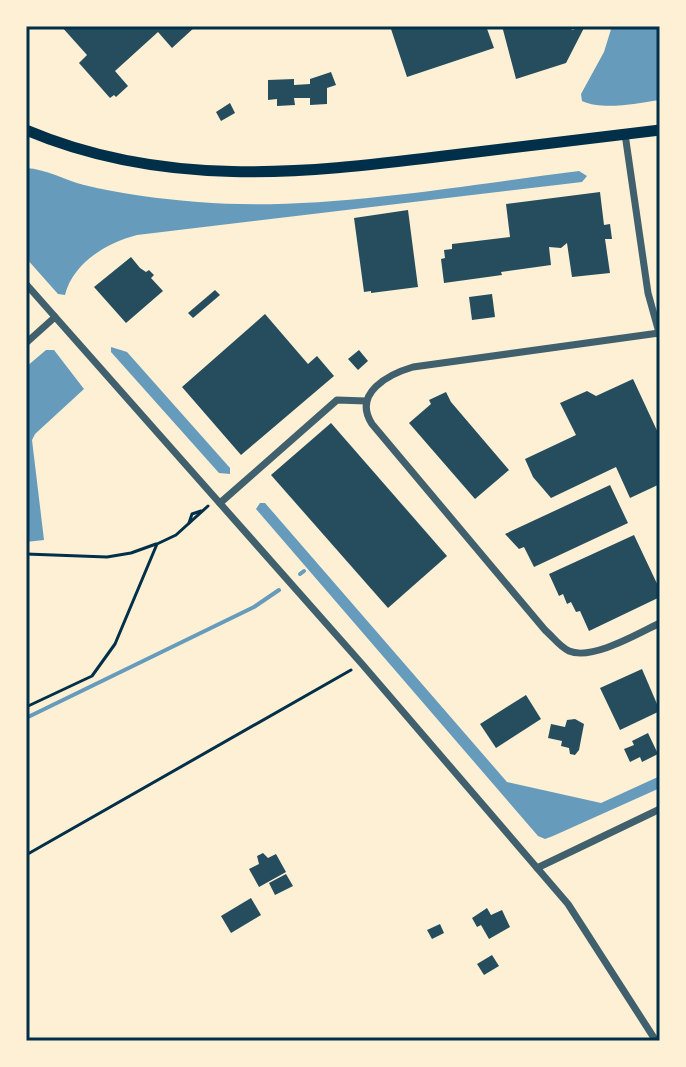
<svg xmlns="http://www.w3.org/2000/svg" width="686" height="1067" viewBox="0 0 686 1067" font-family="Rubik,sans-serif">
<rect width="100%" height="100%" fill="#fdf0d5"/>
<g fill="#669bbc">
<path d="M612,26H660V100C637,103 604,111 582,101L581,94L604,52Z"/>
<path d="M26,168C46,169 65,180 84,185C121,194 160,199 198,202C318,212 458,186 579,171L587,176L582,182L137,235C106,243 73,263 65,295L58,294L26,258Z"/>
<path d="M111,347L127,352L230,468V474L219,473L111,352Z"/>
<path d="M46,350H54L84,389L35,434L32,440L44,540L26,542V367Z"/>
<path d="M260,503H265L507,782L601,803L660,776V788L553,836L545,839L538,836L256,509Z"/>
</g>
<g fill="none" stroke-linecap="round" stroke-linejoin="round">
<g stroke="#669bbc" stroke-width="4">
<path d="M300,574L304,571"/>
<path d="M26,718L254,607L279,590"/>
</g>
</g>
<g fill="#264d5e">
<path d="M61,26H196L172,48L158,32L115,71L128,86L116,97L114,95L110,98L79,63L87,55Z"/>
<path d="M390,26H486L494,48L407,77Z"/>
<path d="M502,26H570L572,30L585,26L566,63L516,79Z"/>
<path d="M331,72L336,85L327,88V104L310,105V98H294L295,105L277,106V99L268,100V80L294,79V85L310,84V79Z"/>
<path d="M230,103L235,113L221,121L216,112Z"/>
<path d="M600,192L604,225L610,224L612,239H605L610,273L572,277L567,243L561,248L549,247L551,265L501,272L502,275L444,283L441,259L445,258L444,250L452,249V244L510,237L506,204Z"/>
<path d="M408,210L418,287L371,293V291L364,292L354,218Z"/>
<path d="M131,257L140,268L146,272L149,270L154,275L151,278L163,291L126,323L94,287Z"/>
<path d="M215,290L220,295L193,318L188,313Z"/>
<path d="M492,294L495,317L472,320L469,297Z"/>
<path d="M265,314L308,364L317,356L334,376L241,455L182,387Z"/>
<path d="M359,350L368,361L358,370L348,359Z"/>
<path d="M633,379L660,437V484L630,498L616,467L551,498L533,477L525,459L576,435L560,403L587,391L596,396Z"/>
<path d="M446,392L451,402L509,470L475,499L409,423L431,404L429,400Z"/>
<path d="M331,423L447,556L388,608L271,475Z"/>
<path d="M610,485L628,523L534,567L524,547L519,549L505,534Z"/>
<path d="M634,535L660,590V597L589,631L580,611L576,612L571,602L567,604L563,594L559,596L549,574Z"/>
<path d="M642,669L660,711L620,730L600,688Z"/>
<path d="M526,695L541,719L496,748L480,724Z"/>
<path d="M575,719L584,724L579,750L575,755L570,754L569,748L561,746L562,741L548,738L551,724L565,727L567,720Z"/>
<path d="M648,733L658,754L642,762L640,757L630,762L624,749L634,745L632,741Z"/>
<path d="M263,853L268,858L276,854L286,872L259,887L249,869L259,864L257,856Z"/>
<path d="M286,874L293,886L275,895L269,883Z"/>
<path d="M251,898L261,915L231,933L221,916Z"/>
<path d="M487,908L491,915L502,910L510,927L489,939L481,925L477,927L472,918Z"/>
<path d="M440,924L444,933L432,939L427,930Z"/>
<path d="M492,955L499,966L484,975L477,964Z"/>
</g>
<g fill="none" stroke-linecap="round" stroke-linejoin="round">
<g stroke="#003049" stroke-width="3">
<path d="M189,523L192,514L201,511"/>
<path d="M26,554L107,557L131,553L156,544"/>
<path d="M26,707L92,676L115,644L157,544L176,535L208,506"/>
<path d="M26,855L351,670"/>
</g>
<g stroke="#3f606c" stroke-width="7">
<path d="M625,134L648,293L660,336"/>
<path d="M26,284L362,664L568,904L656,1041"/>
<path d="M659,333L413,367C389,374 352,393 372,424L545,630C553,637 560,647 569,651C592,661 639,633 660,623"/>
<path d="M26,343L55,317"/>
<path d="M220,503L337,400L366,401"/>
<path d="M537,868L660,809"/>
</g>
<path stroke="#003049" stroke-width="11" d="M26,130C163,188 300,174 444,156C516,147 588,139 660,130"/>
</g>
<rect width="686" height="1067" fill="none" stroke="#fdf0d5" stroke-width="56"/>
<rect x="28" y="28" width="630" height="1011" fill="none" stroke="#003049" stroke-width="3"/>
</svg>
